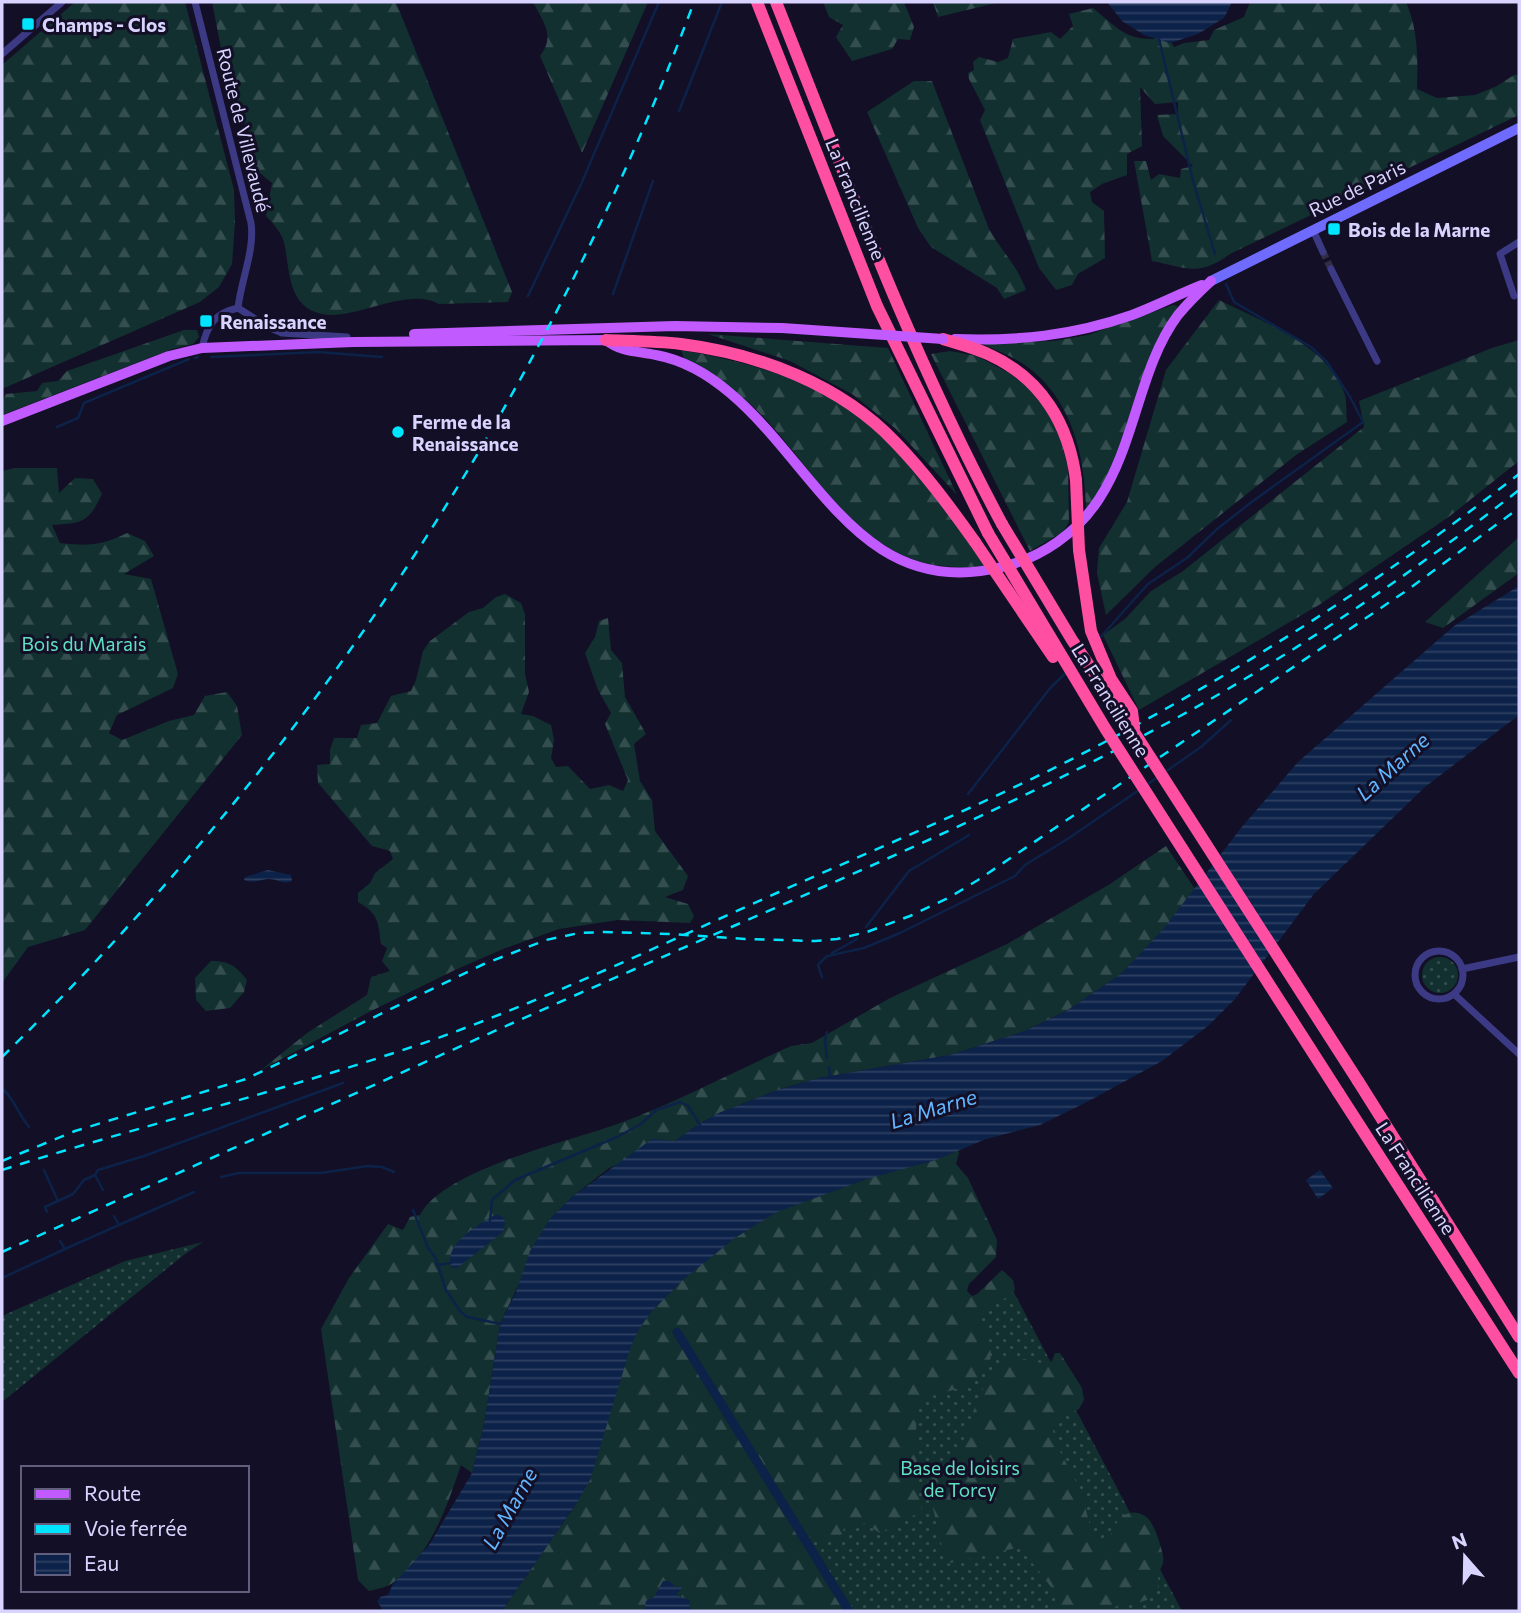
<svg xmlns="http://www.w3.org/2000/svg" width="1521" height="1613" viewBox="0 0 1521 1613" font-family="Commissioner,sans-serif">
<defs>
<pattern id="grass-dots" width="8" height="8" patternUnits="userSpaceOnUse" patternTransform="scale(1.75)"><rect width="8" height="8" fill="#12302f"/><path d="M2 2h.1M6 6h.1" fill="none" stroke="#344d4e" stroke-width="1.8" stroke-linecap="round"/></pattern>
<pattern id="forest-firs" width="22" height="20" patternUnits="userSpaceOnUse" patternTransform="scale(1.75)"><rect width="22" height="20" fill="#12302f"/><path d="M5 1l3.5 6h-7zM16 11l3.5 6h-7z" fill="#344d4e"/></pattern>
<pattern id="water-rules" width="6" height="5" patternUnits="userSpaceOnUse" patternTransform="scale(1.75)"><rect width="6" height="5" fill="#0c2248"/><path d="M0 2.5h6" fill="none" stroke="#2f4163"/></pattern>
</defs>
<rect width="100%" height="100%" fill="#130f26"/>
<g fill="url(#grass-dots)">
<circle cx="1440" cy="975" r="18"/>
<path d="M203,1242L185,1254L2,1402V1316L125,1261Z"/>
<path d="M1010,1285L1182,1611H502L740,1422Z"/>
</g>
<g fill="url(#forest-firs)">
<path d="M75,2H185L234,190L235,223L232,264L219,287L200,302L2,389V65Z"/>
<path d="M212,2H396L512,292L508,302L439,304C407,286 355,321 322,314C287,307 290,269 284,242C281,232 273,223 266,216L272,183L249,164L244,119L223,59Z"/>
<path d="M533,2H648L582,153L540,56C556,36 543,22 533,2Z"/>
<path d="M823,2H904L914,27L910,40L898,39L892,49L852,61L836,37L843,25L829,17Z"/>
<path d="M933,2H1000L938,17Z"/>
<path d="M1250,2H1406C1418,29 1418,59 1417,89L1437,98L1475,95L1497,86L1514,75H1519V115L1230,254C1199,277 1187,268 1152,261L1134,161H1146L1151,180L1159,174L1180,178L1181,169L1193,166L1163,136L1157,115L1178,114V102L1155,104L1140,87L1142,146L1127,154V175L1102,184L1090,192L1092,202L1104,211L1105,258L1078,274L1072,285L1056,290L1039,268L980,120L985,110L969,79L968,73L974,70L973,62L979,57L998,62L1008,58L1013,39L1051,32L1060,39L1073,26L1069,14L1093,8C1123,33 1128,42 1169,38L1174,47L1184,43L1209,40L1214,30L1244,17Z"/>
<path d="M914,81H932L989,229C1001,251 1018,266 1026,290L1004,299L997,288L931,247L918,228L867,112Z"/>
<path d="M1219,300C1261,321 1329,345 1345,395C1347,403 1346,414 1347,422L1296,455L1155,567L1106,615L1097,573L1099,548L1127,502L1166,370Z"/>
<path d="M1173,305L1178,306C1171,318 1161,331 1156,344C1131,399 1125,462 1086,510C1085,456 1072,398 1025,365C1012,356 995,350 981,343L1054,341L1088,335Z"/>
<path d="M184,330H197L199,337L193,344L172,349L2,415V402L6,394L37,391L42,383L58,381L67,371Z"/>
<path d="M708,334L888,348L957,495L896,429L852,394L790,361Z"/>
<path d="M1519,340V461L1450,516L1319,605L1139,710L1103,635L1125,619L1151,591L1183,571L1364,427L1359,401L1492,348Z"/>
<path d="M681,350C736,360 790,373 838,402C900,439 947,510 989,567C968,567 945,568 925,563C856,545 816,476 772,426C748,398 715,377 684,358Z"/>
<path d="M950,351L977,356L1009,373L1039,396L1060,437L1068,468L1069,522L1063,532L1030,551L931,354Z"/>
<path d="M15,468H57L59,493L75,478L93,479L102,494C88,523 83,523 52,525L60,543C88,546 101,546 127,533L145,541L154,556L124,574L151,579L178,674L173,688L117,715L109,733L122,740L169,721L194,715L205,696L227,692L237,706L242,735L85,930L28,947L2,983V471Z"/>
<path d="M1519,537V573L1443,628L1425,622Z"/>
<path d="M505,594L521,603L525,614V674L529,692L521,714L533,716L551,725L554,740L551,758L556,767L568,766L590,789L609,785L623,791L628,780L605,724L611,713L598,690L585,653L595,637L599,621L608,618L611,650L622,663L625,697L646,734L634,744L640,781L652,800L655,831L688,876L683,890L665,897L688,904L694,916L690,923L618,920L559,929L503,949L455,970L369,1012L261,1070L307,1033L367,995L371,977L390,971L382,961L387,948L381,944C378,922 379,914 358,902V893L370,883L375,873L393,859L390,851L372,846L318,783L317,765L330,764V750L334,738H357L361,725L377,723L391,696L411,691L416,680L423,651L430,641L469,612L483,608L496,597Z"/>
<path d="M1166,846L1195,889L1165,928L1121,974L1068,1010L1025,1031L950,1055L819,1078L777,1090L719,1113L699,1124L675,1141L609,1168L573,1196L549,1220L500,1324L484,1424L472,1473L461,1465C446,1509 432,1552 394,1582C388,1587 377,1589 369,1591L358,1580L321,1329L349,1278L388,1224L403,1230L410,1217L420,1215C444,1169 572,1141 620,1123C677,1102 735,1071 791,1046L812,1043L890,998L1007,944L1110,884Z"/>
<path d="M211,961C229,961 236,966 247,980L244,992L230,1008L206,1011L196,1000L195,978Z"/>
<path d="M957,1147L959,1153L956,1164L968,1178L997,1240L996,1257L969,1284L967,1291L972,1296L977,1294L1002,1270L1013,1280L1015,1290C1005,1301 990,1305 981,1316C982,1331 994,1346 990,1360L984,1363L980,1375L971,1385L921,1399L916,1408L917,1486L922,1511L880,1533L864,1523L844,1528L840,1539L822,1540L813,1534L806,1540L849,1611H692L687,1599H682L680,1591L682,1589L673,1586L671,1583L650,1600L644,1611H502L576,1504L640,1317L741,1226L798,1203Z"/>
<path d="M1055,1353H1060L1082,1388L1084,1400L1079,1409L1052,1423C1054,1447 1069,1466 1079,1488C1086,1505 1088,1524 1096,1541L1105,1542L1110,1539C1113,1522 1127,1505 1145,1516C1154,1521 1161,1546 1163,1556C1164,1564 1162,1565 1159,1572C1157,1576 1159,1584 1159,1588L1150,1599L1131,1605L1121,1604L1107,1611H1056L1058,1596L1020,1547L946,1564L927,1482L957,1459L973,1412L989,1375L1006,1357C1023,1354 1036,1368 1052,1361Z"/>
</g>
<g fill="url(#water-rules)">
<path d="M1107,2H1232L1224,18L1198,34L1170,43L1144,35L1122,21Z"/>
<path d="M1519,586V715L1425,787L1314,894L1235,999L1208,1026L1162,1061L1087,1102L1040,1125L986,1139L936,1160L867,1179L777,1212L735,1238L684,1279L652,1311L639,1329L631,1346L590,1480L576,1504L502,1611H381V1607L377,1602L380,1597L388,1595L393,1584L429,1545L472,1473L484,1424L500,1324L516,1292L530,1251L549,1220L573,1196L652,1139L675,1141L699,1124L719,1113L777,1090L819,1078L950,1055L1025,1031L1068,1010L1121,974L1164,928L1241,828L1298,762L1454,626Z"/>
<path d="M268,870L291,875L292,881C283,885 278,879 268,879C259,880 251,884 244,880L245,877Z"/>
<path d="M1320,1170L1333,1188L1318,1199L1306,1180Z"/>
<path d="M497,1214L504,1218L505,1223L503,1232L457,1268H452C441,1245 480,1223 497,1214Z"/>
<path d="M663,1581H669L677,1588L681,1586L682,1589L677,1593L678,1596L690,1600L689,1606L692,1611H644L646,1601L654,1597Z"/>
</g>
<g fill="none" stroke-linecap="round" stroke-linejoin="round">
<g stroke="#0c2248" stroke-width="2.5">
<path d="M1159,39L1193,181L1215,254"/>
<path d="M679,111L722,2"/>
<path d="M613,294L653,181"/>
<path d="M528,296L582,182L659,2"/>
<path d="M211,357L318,352L382,357"/>
<path d="M195,358L198,357"/>
<path d="M57,427L78,418L84,403L189,359"/>
<path d="M1098,640L1148,584L1187,558L1217,529L1253,501L1363,422L1350,397L1327,362L1311,347L1234,302L1226,284"/>
<path d="M1165,772L1201,747L1231,720"/>
<path d="M1148,784L1159,776"/>
<path d="M968,794L1051,687L1067,672"/>
<path d="M866,927L909,871L969,835"/>
<path d="M832,953L857,939"/>
<path d="M827,956L864,948L900,933L1015,876L1025,865L1069,838L1139,790"/>
<path d="M822,977L818,965L827,956"/>
<path d="M827,1058L825,1040L827,1032"/>
<path d="M829,1067L830,1077"/>
<path d="M4,1090C15,1101 19,1115 29,1127"/>
<path d="M44,1170L58,1201"/>
<path d="M95,1175L98,1170L144,1156L343,1083"/>
<path d="M221,1177L239,1173H321L368,1166L382,1167L394,1172"/>
<path d="M413,1210L428,1248L435,1257L446,1290L460,1311L467,1317L501,1324"/>
<path d="M47,1212L45,1207L73,1194L84,1180L95,1175L103,1190"/>
<path d="M114,1216L119,1225L194,1192"/>
<path d="M490,1221L492,1200L515,1180L617,1137L641,1124L656,1110L680,1102L688,1106L700,1125"/>
<path d="M60,1241L65,1249L119,1225"/>
<path d="M438,1265L451,1263"/>
<path d="M2,1278L65,1249"/>
</g>
<path stroke="#0c2248" stroke-width="9" d="M677,1332L849,1611"/>
<path stroke="#312d47" stroke-width="7" stroke-dasharray="7 3.5" stroke-linecap="butt" d="M1323,252L1331,269"/>
<g stroke="#3d3a85" stroke-width="7">
<path d="M195,2L251,223C255,250 241,280 238,308"/>
<path d="M2,54L62,2"/>
<path d="M1313,230L1323,252"/>
<path d="M1331,269L1377,361"/>
<path d="M1514,296L1500,254L1519,242"/>
<path d="M202,348C207,325 215,313 238,308L268,327L282,333L347,337"/>
<circle cx="1439" cy="975" r="24"/>
<path d="M1462,969L1519,957"/>
<path d="M1454,994L1519,1054"/>
</g>
<path stroke="#6f6bff" stroke-width="10" d="M1211,281L1519,128"/>
<g stroke="#c25bff" stroke-width="10">
<path d="M414,334L675,326L782,328"/>
<path d="M955,339C1018,341 1072,336 1132,315C1156,306 1179,294 1202,285"/>
<path d="M2,421L169,356L202,348L353,342L606,340C621,352 637,351 656,355C683,360 709,375 730,393C817,466 862,602 1002,567C1041,558 1077,533 1099,499C1136,443 1139,367 1178,315C1188,303 1199,292 1211,281"/>
</g>
<g stroke="#ff4fa3" stroke-width="12">
<path d="M757,2L877,306L988,533"/>
<path d="M776,2C846,178 912,357 1002,524"/>
<path d="M943,339C959,344 976,348 990,355C1042,379 1069,425 1076,480"/>
<path d="M606,340C631,341 656,341 681,344C759,354 840,384 895,442C925,473 950,507 975,542"/>
<path d="M1358,1081L1519,1337"/>
<path d="M1338,1092L1519,1373"/>
</g>
<g stroke="#00e5ff" stroke-width="2.5" stroke-dasharray="10 9" stroke-linecap="butt">
<path d="M2,1057C307,759 545,401 694,2"/>
<path d="M2,1161L75,1131L246,1079L484,964L546,940L579,933L604,932L672,934L745,939L815,941L837,939L867,932L910,916L950,897L978,880L1406,591L1519,508"/>
<path d="M2,1170C146,1124 295,1088 438,1038C554,996 667,942 779,892C887,844 997,799 1101,744C1249,666 1388,576 1519,474"/>
<path d="M2,1252C213,1158 423,1062 635,969C822,887 1013,808 1193,709C1307,645 1416,570 1519,490"/>
</g>
<path stroke="#c25bff" stroke-width="10" d="M782,328L943,339"/>
<g stroke="#ff4fa3" stroke-width="12">
<path d="M1076,480L1079,550L1091,631L1111,679L1132,711L1134,728"/>
<path d="M1002,524L1072,640L1134,732L1358,1081"/>
<path d="M988,533L1105,728L1338,1092"/>
<path d="M975,542L1053,657"/>
</g>
</g>
<g fill="#00e5ff" stroke="#130f26" stroke-width="2.5">
<rect x="21" y="17" width="14" height="14" rx="3.5"/>
<rect x="1327" y="222" width="14" height="14" rx="3.5"/>
<rect x="199" y="314" width="14" height="14" rx="3.5"/>
<circle cx="398" cy="432" r="7"/>
</g>
<g text-anchor="middle" dominant-baseline="central" stroke-width="6" stroke-linejoin="round" paint-order="stroke">
<g font-size="19" font-weight="bold" fill="#d9d4ff" stroke="#130f26" text-anchor="start">
<text x="42" y="24">Champs - Clos</text>
<text x="1348" y="229">Bois de la Marne</text>
<text x="220" y="321">Renaissance</text>
<text x="412" y="421">Ferme de la<tspan x="412" dy="22">Renaissance</tspan></text>
</g>
<g font-size="19" fill="#d9d4ff" stroke="#130f26">
<text transform="translate(244 130) rotate(76)">Route de Villevaudé</text>
<text transform="translate(1357 188) rotate(-26)">Rue de Paris</text>
<text transform="translate(856 199) rotate(68)">La Francilienne</text>
<text transform="translate(1111 700) rotate(58)">La Francilienne</text>
<text transform="translate(1416 1178) rotate(57)">La Francilienne</text>
</g>
<g font-size="19" fill="#5fe0c0" stroke="#130f26">
<text x="84" y="643">Bois du Marais</text>
<text x="960" y="1467">Base de loisirs<tspan x="960" dy="22">de Torcy</tspan></text>
</g>
<g font-size="21" font-style="italic" fill="#62b6ff" stroke="#130f26">
<text transform="translate(1392 766) rotate(-42)">La Marne</text>
<text transform="translate(933 1108) rotate(-17)">La Marne</text>
<text transform="translate(509 1508) rotate(-61)">La Marne</text>
</g>
</g>
<rect width="1521" height="1613" fill="none" stroke="#d9d4ff" stroke-width="7"/>
<rect x="21" y="1466" width="228" height="126" fill="#130f26" stroke="#625e7d" stroke-width="2"/>
<rect x="35" y="1489" width="35" height="10" fill="#c25bff" stroke="#625e7d" stroke-width="2"/>
<text x="84" y="1501" font-size="21" fill="#d9d4ff">Route</text>
<rect x="35" y="1524" width="35" height="10" fill="#00e5ff" stroke="#625e7d" stroke-width="2"/>
<text x="84" y="1536" font-size="21" fill="#d9d4ff">Voie ferrée</text>
<rect x="35" y="1554" width="35" height="21" fill="url(#water-rules)" stroke="#625e7d" stroke-width="2"/>
<text x="84" y="1571" font-size="21" fill="#d9d4ff">Eau</text>
<g transform="translate(1465 1557) rotate(340)" stroke="#130f26" stroke-width="5" paint-order="stroke">
<path d="M0-5L12 26L0 18L-12 26Z" fill="#d9d4ff"/>
<text y="-10" font-size="19" font-weight="bold" text-anchor="middle" fill="#d9d4ff">N</text>
</g>
</svg>
